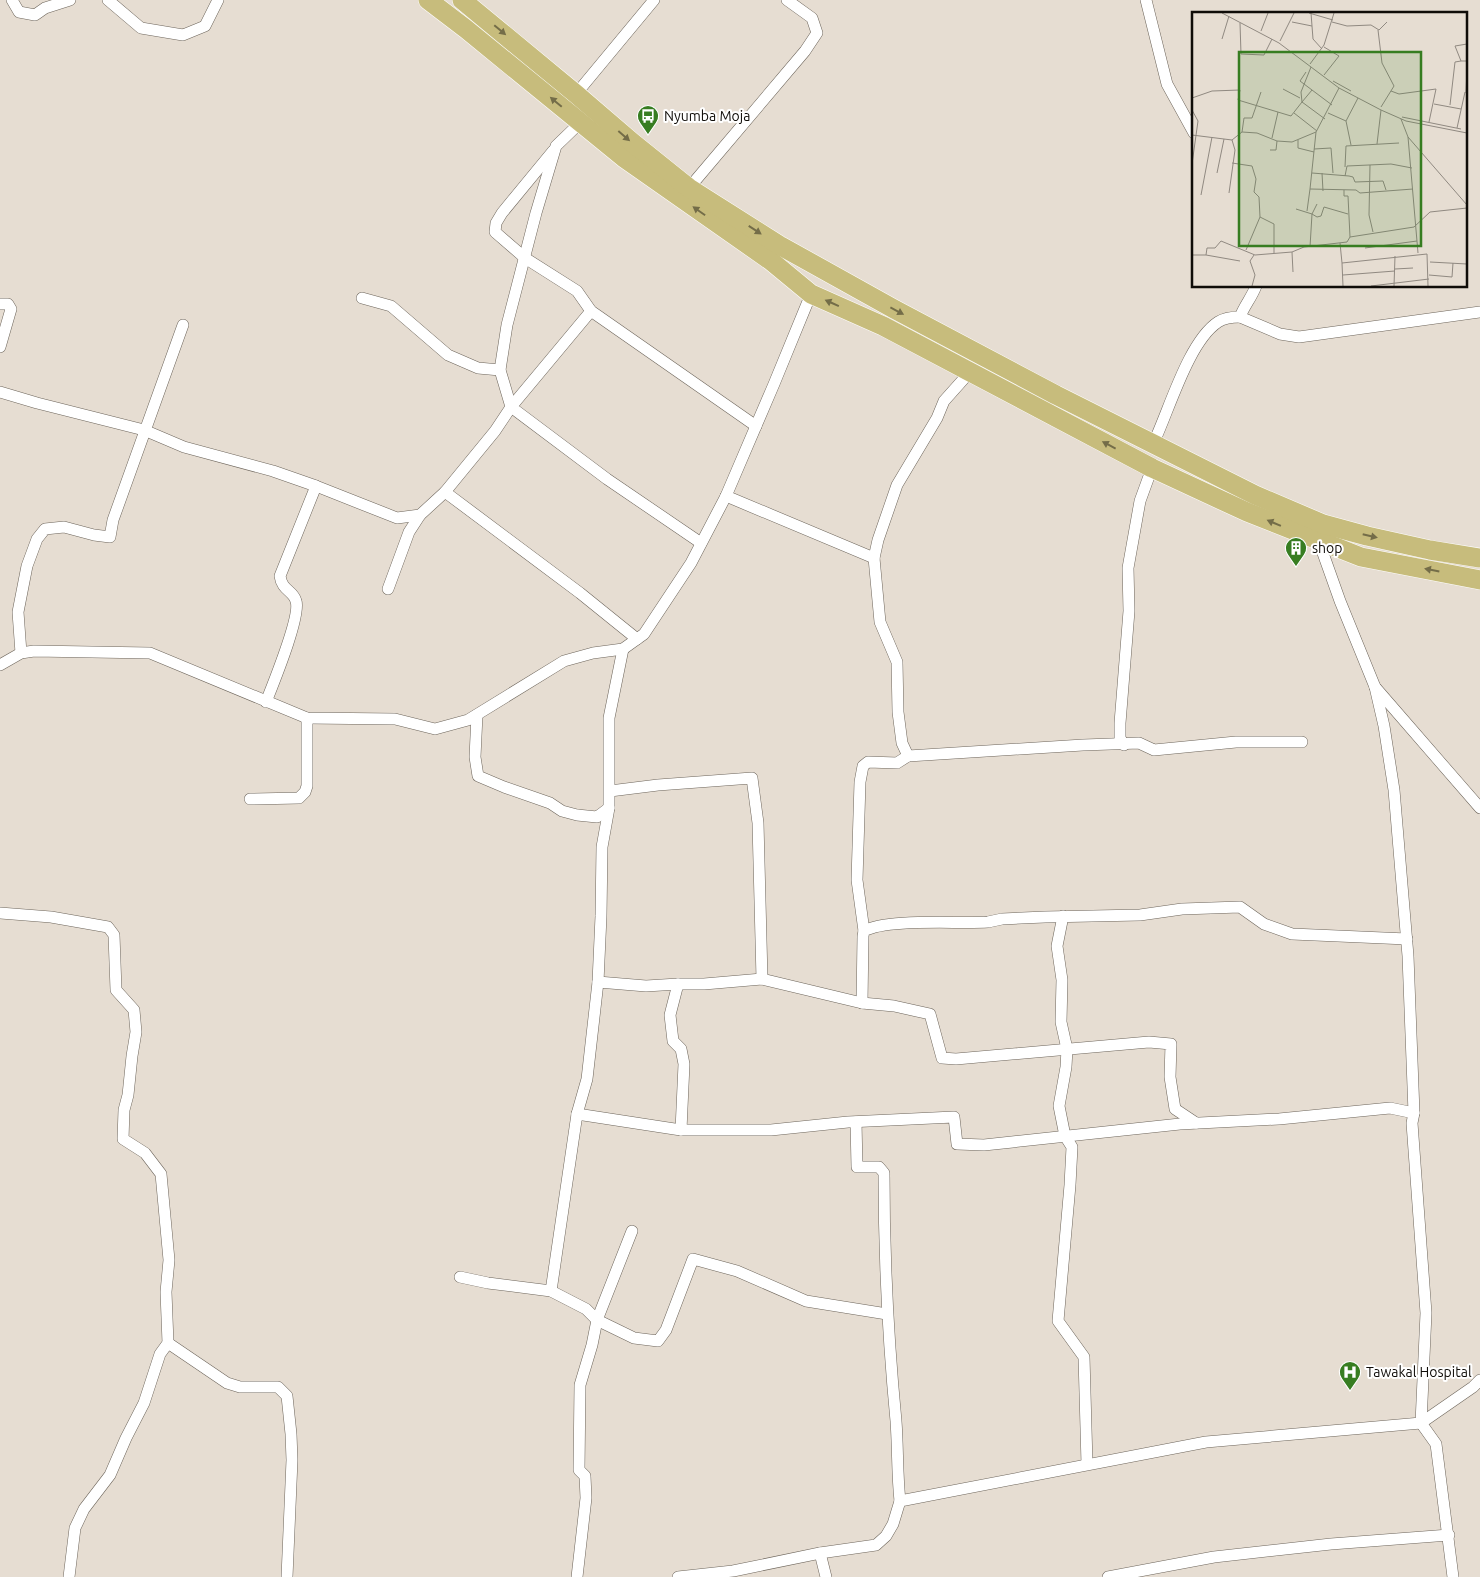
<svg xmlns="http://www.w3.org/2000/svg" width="1480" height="1577" viewBox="0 0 1480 1577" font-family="Ubuntu,sans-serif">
<rect width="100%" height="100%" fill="#e6ddd2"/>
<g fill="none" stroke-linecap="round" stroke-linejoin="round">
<g stroke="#6d655b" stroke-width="12">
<g id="street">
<path d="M12,0L19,12L35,15L45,8L70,0"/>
<path d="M108,0L141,28L183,35L205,26L218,0"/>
<path d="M1146,0L1167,84L1194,133"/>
<path d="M576,94L654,0"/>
<path d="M553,151L502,213L496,223L495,232L525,258L577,291L591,311L756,426"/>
<path d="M689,188L805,51L817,33L812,18L787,0"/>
<path d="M362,298L391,306L448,355L478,368L500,370"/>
<path d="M0,304H8L11,309L0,347"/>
<path d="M591,311L511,407L607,479L701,543"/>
<path d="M1240,317L1280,334L1299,337L1480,312"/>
<path d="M0,392L37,403L144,430L184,447L273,471L316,486L397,518L420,515L445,492L495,431L511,407L500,370L507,325L536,213L556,146L584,119"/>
<path d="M1153,444C1169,411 1188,342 1218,322C1224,318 1233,317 1240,317C1244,306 1252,297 1256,286"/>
<path d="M445,492L580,593L637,639"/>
<path d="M726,496L874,558"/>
<path d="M1320,537L1319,542L1340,601L1375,687L1480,808"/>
<path d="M388,589L409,532L420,515"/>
<path d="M21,653L18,612L27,566L37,539L45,529L64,527L94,535L110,537L113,520L183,325"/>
<path d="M0,665L21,653L34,651L150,653L307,718L395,719L435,729L468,720L564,661L593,653L623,649L644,634L691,563L726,496L774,384L811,294"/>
<path d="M1375,687L1384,726L1394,790L1408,956L1414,1113L1412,1123L1426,1313L1421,1423L1436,1444L1453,1577"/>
<path d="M266,702C273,684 301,616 296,601C293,590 282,591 280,576L316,486"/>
<path d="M477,715L475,757L478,776L504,787L550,803L562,811L577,815L597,817L609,808"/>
<path d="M1124,745L1120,738V723L1129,611L1128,568L1140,501L1152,468"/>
<path d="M908,756L902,743L898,712L897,662L880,622L874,558L878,540L897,485L937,418L944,401L969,373"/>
<path d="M610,791L658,785L752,778L758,823L762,979"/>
<path d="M250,799L299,798L305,792L307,786V718"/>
<path d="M0,913L51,917L108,927L114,935L116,990L134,1010L136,1032L132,1056L128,1095L124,1110L123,1139L145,1153L161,1174L169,1260L166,1292L168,1343L160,1354L144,1403L126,1438L110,1475L84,1509L75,1528L69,1577"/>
<path d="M1063,916L1057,946L1062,980L1061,1022L1067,1049L1066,1067L1059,1106L1065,1136L1072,1147L1070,1185L1058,1321L1084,1357L1087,1464"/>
<path d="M864,931L857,880L860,782L863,766L868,762L897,763L908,756L1083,745L1139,743L1154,750L1236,742H1302"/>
<path d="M598,982L646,986L678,984H704L762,979L862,1003L894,1006L930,1014L942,1058L956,1059L1149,1042L1171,1044L1170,1077L1175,1109L1196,1123"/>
<path d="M678,984L670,1015L673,1041L681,1049L684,1064L681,1130"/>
<path d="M862,1003L863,936L864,931C887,918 958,924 988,922L1002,919L1045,917L1140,915L1182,909L1240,907L1264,924L1292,934L1407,939"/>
<path d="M577,1114L587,1079L598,982L601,916L602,847L609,808V718L623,649"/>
<path d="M856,1122L857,1167H879L884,1173C884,1256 888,1338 896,1421C898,1447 897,1474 900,1501"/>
<path d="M632,1231L597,1320L634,1338L658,1341L666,1330L693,1259L737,1271L806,1301L887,1314"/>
<path d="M460,1277L488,1283L551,1291L586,1309L597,1320L592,1345L580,1385L579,1470L585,1476L586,1498L577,1577"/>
<path d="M551,1291L577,1114L681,1130H771L848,1122L954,1117L957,1144L984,1145L1180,1124L1279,1119L1390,1108L1414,1113"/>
<path d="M168,1343L227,1383L240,1387H278L287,1396L291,1434L292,1460L287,1577"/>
<path d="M820,1553L826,1577"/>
<path d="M678,1577L733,1571L820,1553L876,1545L886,1536L893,1524L900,1501L1206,1442L1421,1423L1473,1387L1480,1380"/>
<path d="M1108,1577L1214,1557L1331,1544L1449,1535"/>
</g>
</g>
<g stroke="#fff" stroke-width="20">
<g id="primary">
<path d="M428,0L466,29L624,158L771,261L811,294L883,326L1152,468L1247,512L1361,557L1480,580"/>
<path d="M462,0L576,94L633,143L689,188L779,245L894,309L1056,395L1255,495L1323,524L1367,536L1430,550L1480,558"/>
</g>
</g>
<use href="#street" stroke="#fff" stroke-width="11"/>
<use href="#primary" stroke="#c7bc7c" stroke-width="19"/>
</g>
<defs><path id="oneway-solid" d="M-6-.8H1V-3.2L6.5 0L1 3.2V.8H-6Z" transform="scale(1.25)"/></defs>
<g fill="#746d48">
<use href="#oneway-solid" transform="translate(500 30) rotate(40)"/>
<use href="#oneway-solid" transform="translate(556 102) rotate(-140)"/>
<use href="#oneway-solid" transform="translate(624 136) rotate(41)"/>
<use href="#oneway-solid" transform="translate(699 211) rotate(-145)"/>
<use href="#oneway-solid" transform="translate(755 230) rotate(33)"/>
<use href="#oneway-solid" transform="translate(832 303) rotate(-156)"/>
<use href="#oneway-solid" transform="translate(897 311) rotate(28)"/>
<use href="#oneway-solid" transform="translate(1109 445) rotate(-152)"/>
<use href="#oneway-solid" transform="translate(1274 523) rotate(-157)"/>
<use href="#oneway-solid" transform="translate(1370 536) rotate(13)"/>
<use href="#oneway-solid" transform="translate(1432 570) rotate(-169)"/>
</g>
<defs>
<g id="bus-pin" transform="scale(1.125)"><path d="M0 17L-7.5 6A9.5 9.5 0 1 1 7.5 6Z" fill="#377d21" stroke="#fff"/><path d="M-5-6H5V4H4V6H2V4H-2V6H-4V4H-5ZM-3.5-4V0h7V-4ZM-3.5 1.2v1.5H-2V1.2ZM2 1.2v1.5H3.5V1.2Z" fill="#fff"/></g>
<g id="building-pin" transform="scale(1.125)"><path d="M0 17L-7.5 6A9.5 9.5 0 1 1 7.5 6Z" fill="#377d21" stroke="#fff"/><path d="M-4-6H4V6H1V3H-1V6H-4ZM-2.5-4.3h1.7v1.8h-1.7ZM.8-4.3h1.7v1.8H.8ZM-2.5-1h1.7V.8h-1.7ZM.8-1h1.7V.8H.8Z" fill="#fff"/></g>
<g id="hospital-pin" transform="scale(1.125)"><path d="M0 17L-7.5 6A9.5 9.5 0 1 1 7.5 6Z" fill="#377d21" stroke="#fff"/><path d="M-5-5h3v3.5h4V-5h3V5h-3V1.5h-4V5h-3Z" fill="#fff"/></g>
</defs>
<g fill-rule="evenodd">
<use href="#bus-pin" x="648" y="116"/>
<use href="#building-pin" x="1296" y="548"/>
<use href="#hospital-pin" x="1350" y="1372"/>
</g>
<g text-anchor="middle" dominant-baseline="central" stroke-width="4" stroke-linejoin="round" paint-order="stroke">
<g font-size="14" fill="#0f0c08" stroke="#fff" text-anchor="start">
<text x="664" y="116">Nyumba Moja</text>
<text x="1312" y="548">shop</text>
<text x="1366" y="1372">Tawakal Hospital</text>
</g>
</g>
<g transform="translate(1192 12)">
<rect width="275" height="275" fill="#e6ddd2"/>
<path fill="none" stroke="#908981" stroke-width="1" d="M30,1L87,31L147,76L189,98L214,109L275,121M117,1L141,8M119,1L121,27L130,37M100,10L120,14M140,10L155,14L179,13L187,18L195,10M48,11L49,42L72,43L80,27M186,18L190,51L202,74L189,95M69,19L76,1M30,27L37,4M88,29L102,1M275,32L263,34L269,49H275M132,35L147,44L132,63M118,52L132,33L142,1M114,60L108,69L140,93M141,69L159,79M91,77L108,86M120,78L110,90L133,107M199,79L207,82L244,77L237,110M274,81L275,57M0,86L20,79L48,78L46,88L99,104L110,90L109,80L119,55M242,92L269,97M258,93L263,50L269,49M0,98L6,109L0,152M102,101L125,119M136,101L154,109M210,105L269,117M209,107L216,125L275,193M265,116L273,80M50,120L52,106H60L69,80M0,123L40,128M216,125L226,241M80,126L86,100M40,128L50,120L65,121L85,129L100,130L124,120L147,76M106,128V136L122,140M185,132L189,98M159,133L154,109L166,86M122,137L139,136L141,161M78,138H84L85,129M40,151L60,154L64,167L62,180L67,185L68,205L54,238M178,153L177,203L181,220M153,155L154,134L207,131M25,161L32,127M120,161L157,164L161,165L163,170L191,169L194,178M130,161L131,179M153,164L155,154L199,152L220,156M118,177L124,120M152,178V184H156L158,225M37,181L43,138L40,128M9,183L20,125M125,192L120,202L125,205L129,204L132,195L156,202M104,197L120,202L118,235M115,199L118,177L164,178L168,181L221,177M68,205L82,212V241M148,231L150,251L235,242L236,274M173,236L225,229M100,240L101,260M0,243H14L15,236H23L29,229L63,243L100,240L112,235L155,230L158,225L222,215L238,200L275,196M14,243L48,249M238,250L275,252V269M150,251L151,274M203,257L221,256M151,263L203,259M237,263L260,265L261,251M60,274L63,263L58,249L62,243M179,274L237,267M202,274L203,244"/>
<path fill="#377d21" fill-opacity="0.15" stroke="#377d21" stroke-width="2.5" d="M47,40H229V234H47Z"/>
<rect width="275" height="275" fill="none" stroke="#0f0c08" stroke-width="2.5"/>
</g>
</svg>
